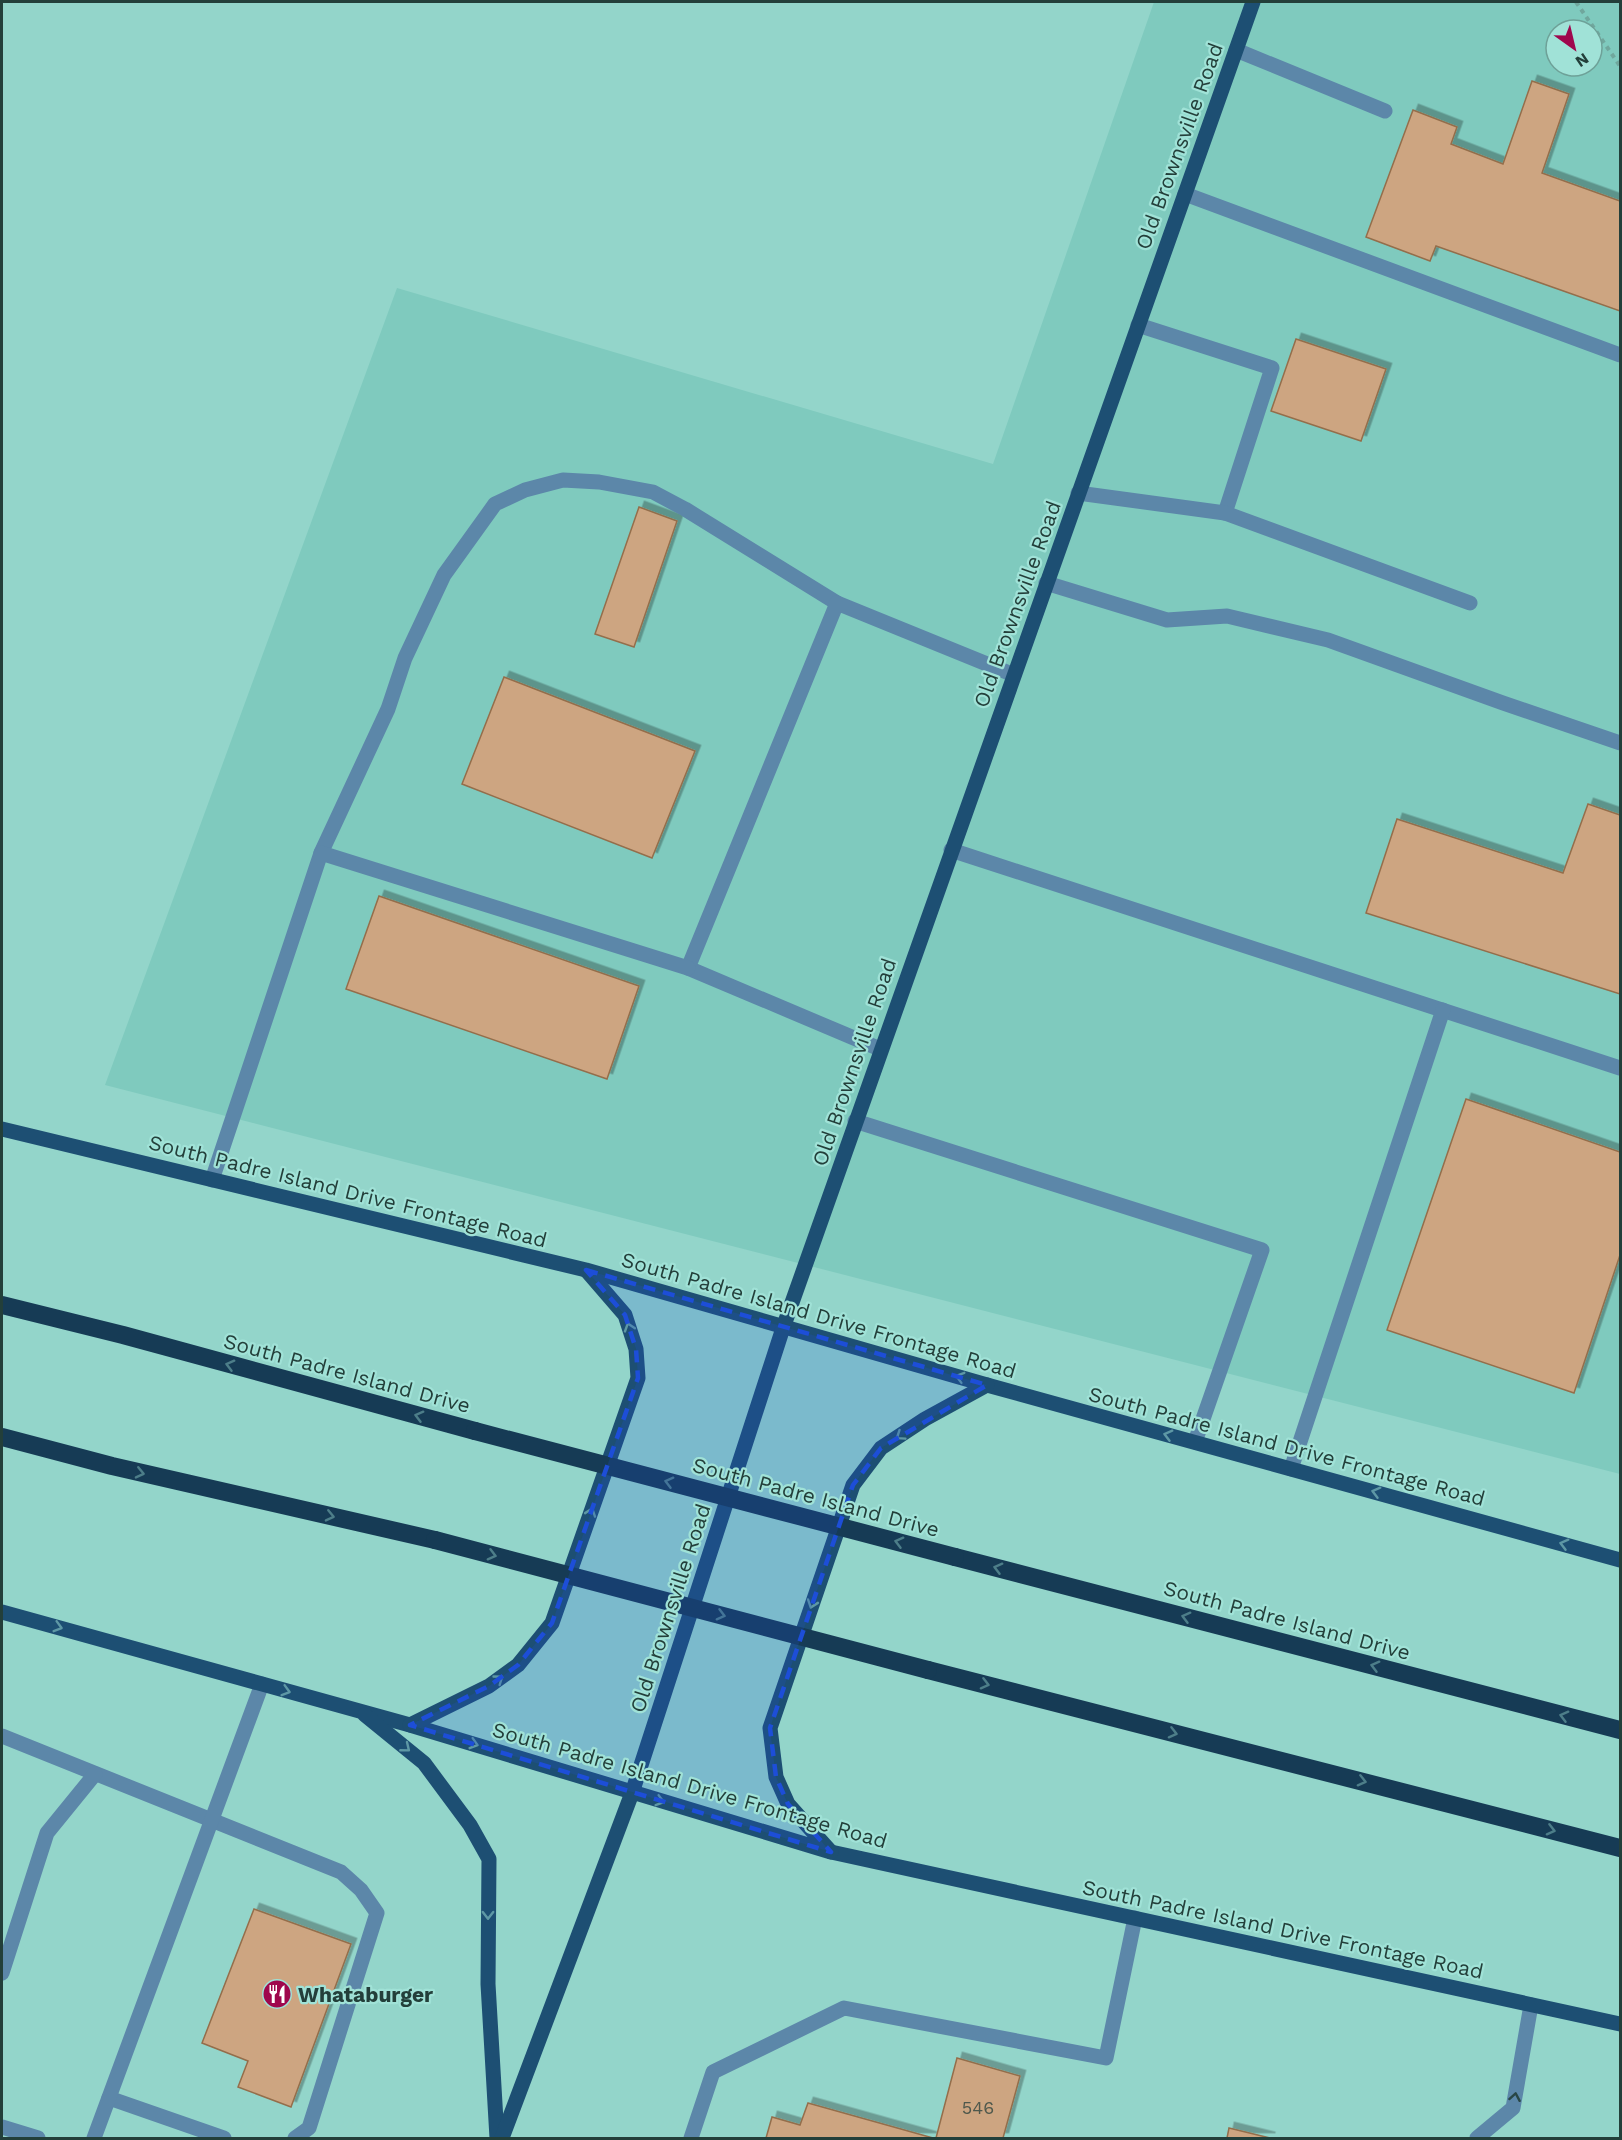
<svg xmlns="http://www.w3.org/2000/svg" width="1622" height="2140" viewBox="0 0 1622 2140" font-family="'Work Sans',sans-serif">
<defs>
<filter id="shadow"><feDropShadow dx="5.5" dy="-5.5" stdDeviation="0" flood-color="#0004"/></filter>
</defs>
<rect width="100%" height="100%" fill="#93d5ca"/>
<path fill="#7fcabe" fill-rule="evenodd" d="M1154,2H1620V1474L105,1085L397,288L993,464ZM1556,30H1592V66H1556Z"/>
<g fill="#cda581" stroke="#946e4b" stroke-width="1.5" filter="url(#shadow)">
<path d="M1532,81L1569,94L1542,173L1620,201V311L1436,246L1430,261L1366,237L1413,110L1457,127L1451,144L1503,164Z"/>
<path d="M1296,339L1386,369L1361,441L1271,411Z"/>
<path d="M639,507L677,521L634,647L595,634Z"/>
<path d="M504,677L695,751L652,858L462,784Z"/>
<path d="M1588,804L1620,815V994L1366,913L1397,819L1563,873Z"/>
<path d="M379,896L639,986L607,1079L346,989Z"/>
<path d="M1466,1099L1620,1152V1255L1574,1393L1387,1330Z"/>
<path d="M254,1909L351,1944L291,2107L238,2087L248,2061L202,2043Z"/>
<path d="M957,2058L1020,2076L1003,2138H936Z"/>
<path d="M808,2103L933,2138H766L772,2117L800,2125Z"/>
<path d="M1229,2128L1270,2138H1227Z"/>
</g>
<g fill="none" stroke-linecap="round" stroke-linejoin="round">
<path stroke="#70a79d" stroke-width="4" stroke-dasharray="4.5 4.5" stroke-linecap="butt" d="M1576,2L1620,66"/>
<g stroke="#5c87a9" stroke-width="15">
<path d="M1236,50L1385,111"/>
<path d="M1185,194L1620,355"/>
<path d="M1138,325L1272,368L1225,513"/>
<path d="M1078,493L1225,513L1470,603"/>
<path d="M1046,583L1167,620L1227,616L1328,640L1503,703L1620,743"/>
<path d="M951,850L1620,1068"/>
<path d="M321,853L388,709L405,658L444,575L495,504L525,490L563,480L599,482L653,492L685,509L837,603"/>
<path d="M880,1049L688,968L837,603L1014,675"/>
<path d="M855,1121L1262,1250L1195,1442"/>
<path d="M212,1180L321,853L688,968"/>
<path d="M1291,1469L1443,1010"/>
<path d="M2,1736L341,1872L361,1890L377,1913L309,2128L295,2138"/>
<path d="M2,1973L47,1833L95,1774"/>
<path d="M109,2098L224,2138"/>
<path d="M2,2127L38,2138"/>
<path d="M94,2138L262,1684"/>
<path d="M691,2138L713,2072L844,2008L1106,2058L1135,1918"/>
<path d="M1477,2138L1513,2108L1531,2005"/>
</g>
<g stroke="#1d4f73" stroke-width="15">
<path d="M2,1129L586,1270L987,1385L1620,1560"/>
<path d="M2,1612L410,1725L831,1852L1620,2024"/>
<path d="M365,1715L424,1763L470,1825L489,1859L488,1984L497,2138"/>
<path d="M410,1725L489,1686L518,1665L552,1623L638,1378L636,1349L625,1315L587,1271"/>
<path d="M831,1852L788,1804L776,1777L770,1728L853,1485L881,1448L925,1419L987,1385"/>
<path d="M502,2138L632,1793L783,1328L1253,2"/>
</g>
<g stroke="#163b55" stroke-width="18">
<path d="M2,1305L123,1335L475,1431"/>
<path d="M2,1437L112,1466L435,1540"/>
<path d="M955,1557L1620,1730"/>
<path d="M928,1670L1620,1848"/>
</g>
<g stroke="#163b55" stroke-width="18">
<path d="M475,1431L955,1557"/>
<path d="M435,1540L928,1670"/>
</g>
</g>
<defs><path id="oneway-chevron" d="M-2-3.5L2.5 0L-2 3.5" fill="none" stroke-width="1.6" stroke-linecap="round" stroke-linejoin="round" transform="scale(1.5)"/></defs>
<g stroke="#5e98a5">
<use href="#oneway-chevron" transform="translate(629 1327) rotate(-108)"/>
<use href="#oneway-chevron" transform="translate(960 1377) rotate(-164)"/>
<use href="#oneway-chevron" transform="translate(1168 1435) rotate(-165)"/>
<use href="#oneway-chevron" transform="translate(900 1436) rotate(146)"/>
<use href="#oneway-chevron" transform="translate(1376 1492) rotate(-165)"/>
<use href="#oneway-chevron" transform="translate(591 1512) rotate(-71)"/>
<use href="#oneway-chevron" transform="translate(1564 1544) rotate(-165)"/>
<use href="#oneway-chevron" transform="translate(812 1604) rotate(109)"/>
<use href="#oneway-chevron" transform="translate(58 1627) rotate(16)"/>
<use href="#oneway-chevron" transform="translate(499 1679) rotate(-36)"/>
<use href="#oneway-chevron" transform="translate(286 1691) rotate(16)"/>
<use href="#oneway-chevron" transform="translate(474 1744) rotate(17)"/>
<use href="#oneway-chevron" transform="translate(406 1748) rotate(39)"/>
<use href="#oneway-chevron" transform="translate(660 1801) rotate(16)"/>
<use href="#oneway-chevron" transform="translate(488 1915) rotate(90)"/>
</g>
<g stroke="#4d7e89">
<use href="#oneway-chevron" transform="translate(230 1365) rotate(-165)"/>
<use href="#oneway-chevron" transform="translate(419 1416) rotate(-165)"/>
<use href="#oneway-chevron" transform="translate(140 1473) rotate(13)"/>
<use href="#oneway-chevron" transform="translate(669 1482) rotate(-165)"/>
<use href="#oneway-chevron" transform="translate(330 1516) rotate(13)"/>
<use href="#oneway-chevron" transform="translate(899 1542) rotate(-165)"/>
<use href="#oneway-chevron" transform="translate(492 1555) rotate(15)"/>
<use href="#oneway-chevron" transform="translate(998 1568) rotate(-165)"/>
<use href="#oneway-chevron" transform="translate(721 1615) rotate(15)"/>
<use href="#oneway-chevron" transform="translate(1186 1617) rotate(-165)"/>
<use href="#oneway-chevron" transform="translate(1375 1666) rotate(-165)"/>
<use href="#oneway-chevron" transform="translate(985 1684) rotate(14)"/>
<use href="#oneway-chevron" transform="translate(1564 1716) rotate(-165)"/>
<use href="#oneway-chevron" transform="translate(1173 1733) rotate(14)"/>
<use href="#oneway-chevron" transform="translate(1362 1781) rotate(14)"/>
<use href="#oneway-chevron" transform="translate(1551 1830) rotate(14)"/>
</g>
<use stroke="#294645" href="#oneway-chevron" transform="translate(1515 2097) rotate(-80)"/>
<path fill="#1d4ed8" fill-opacity="0.2" stroke="#1d4ed8" stroke-width="4.5" stroke-dasharray="12 8" stroke-linejoin="round" d="M586,1270L987,1385L881,1448L853,1485L770,1728L776,1777L788,1804L831,1852L410,1725L489,1686L518,1665L552,1623L638,1378L636,1349L625,1315Z"/>
<defs>
<g id="restaurant-disc" transform="scale(1.5)"><circle r="9.5" fill="#9f074d" stroke="#a0e2d7"/><path d="M-5-6h1v4h1v-4h1v4h1v-4h1v5L-1.5 .5V6h-2V.5L-5-1ZM5-6V6H3V1.5H1.5Q1.5-4 5-6Z" fill="#fff"/></g>
</defs>
<g fill-rule="evenodd">
<use href="#restaurant-disc" x="277" y="1994"/>
</g>
<g text-anchor="middle" dominant-baseline="central" stroke-width="4.5" stroke-linejoin="round" paint-order="stroke">
<g font-size="18" fill="#4e584c">
<text x="978" y="2107">546</text>
</g>
<g font-size="21" fill="#233f3a" stroke="#a0e2d7">
<text transform="translate(1179 146) rotate(-70)">Old Brownsville Road</text>
<text transform="translate(1017 604) rotate(-70)">Old Brownsville Road</text>
<text transform="translate(854 1062) rotate(-71)">Old Brownsville Road</text>
<text transform="translate(348 1191) rotate(14)">South Padre Island Drive Frontage Road</text>
<text transform="translate(819 1315) rotate(16)">South Padre Island Drive Frontage Road</text>
<text transform="translate(347 1373) rotate(15)">South Padre Island Drive</text>
<text transform="translate(1287 1446) rotate(15)">South Padre Island Drive Frontage Road</text>
<text transform="translate(816 1497) rotate(15)">South Padre Island Drive</text>
<text transform="translate(670 1608) rotate(-72)">Old Brownsville Road</text>
<text transform="translate(1287 1620) rotate(15)">South Padre Island Drive</text>
<text transform="translate(690 1785) rotate(16)">South Padre Island Drive Frontage Road</text>
<text transform="translate(1283 1929) rotate(12)">South Padre Island Drive Frontage Road</text>
</g>
<g font-size="21" font-weight="bold" fill="#233f3a" stroke="#a0e2d7" text-anchor="start">
<text x="298" y="1994">Whataburger</text>
</g>
</g>
<rect width="1622" height="2140" fill="none" stroke="#233f3a" stroke-width="6"/>
<g transform="translate(1574 48) rotate(146)"><circle r="28" fill="#a0e2d7" stroke="#6ea198" stroke-width="1.5"/>
<path d="M0-4.5L10 22L0 15L-10 22Z" fill="#9f074d"/>
<text y="-9" font-size="16" font-weight="bold" text-anchor="middle" fill="#233f3a">N</text>
</g>
</svg>
